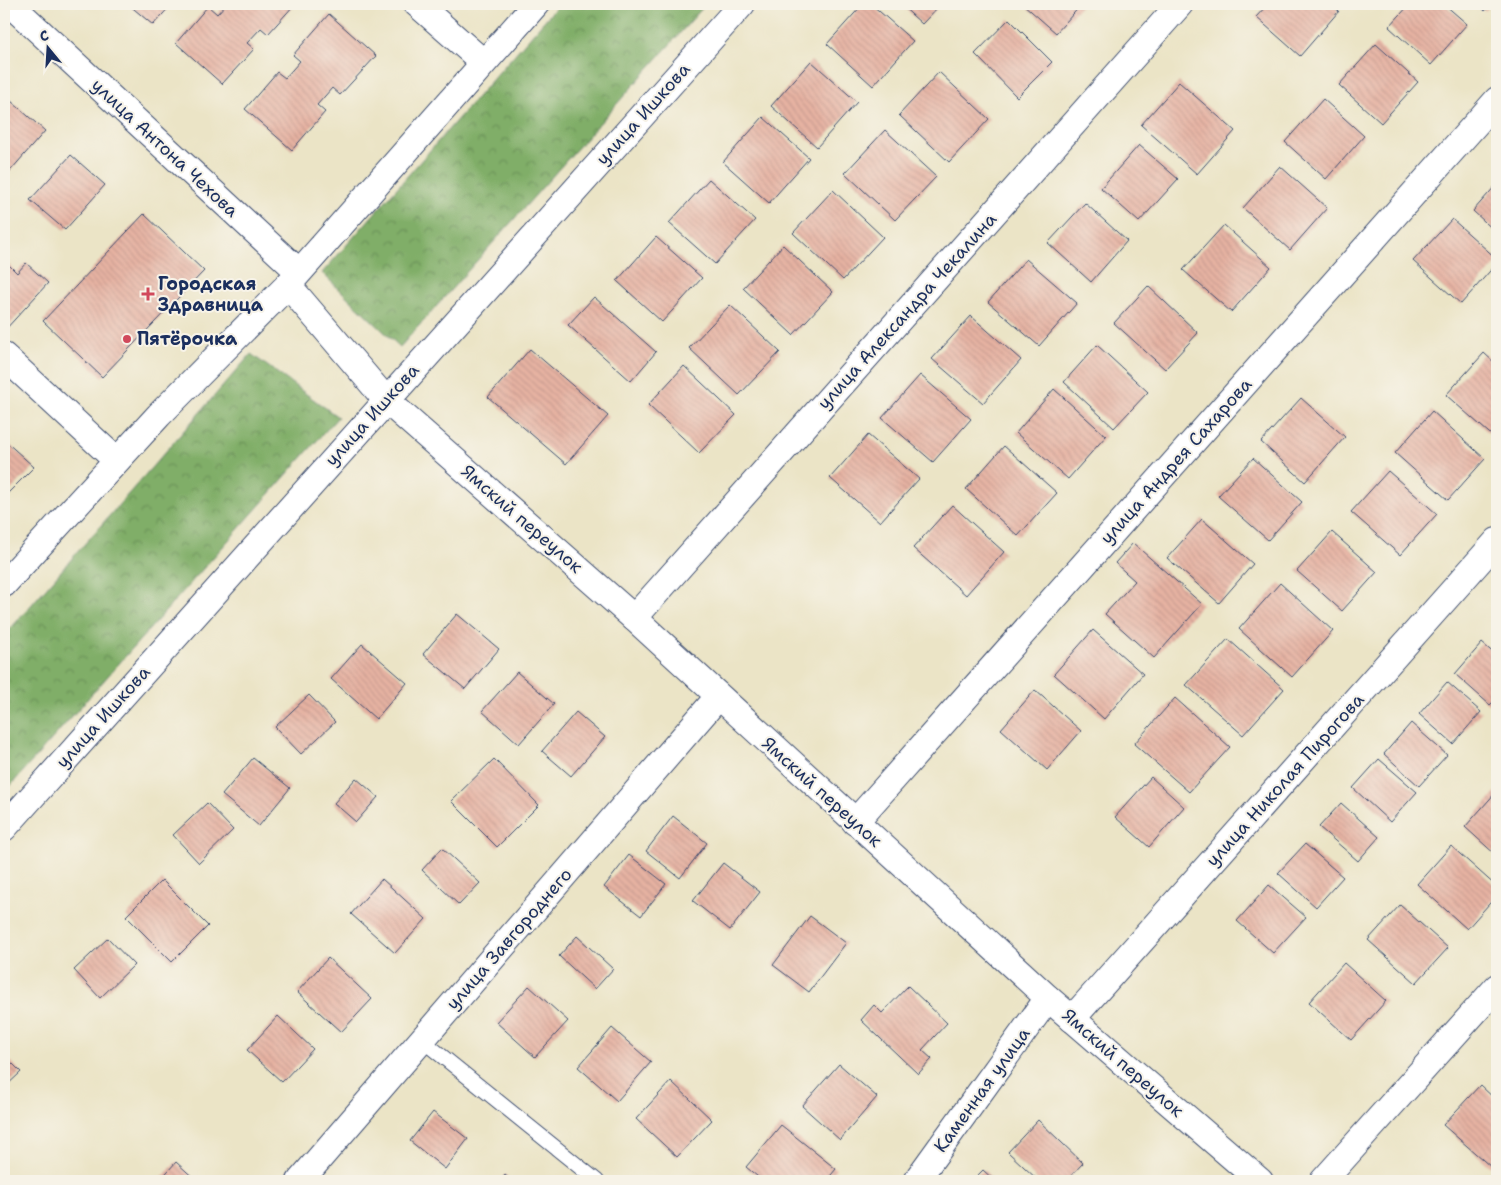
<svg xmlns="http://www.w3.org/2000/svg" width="1501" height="1185" viewBox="0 0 1501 1185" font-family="'Shantell Sans',sans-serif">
<defs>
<pattern id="forest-crowns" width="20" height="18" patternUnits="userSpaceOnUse" patternTransform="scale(1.25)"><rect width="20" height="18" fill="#80ae67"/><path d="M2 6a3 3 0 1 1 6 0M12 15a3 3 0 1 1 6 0" fill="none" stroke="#688e58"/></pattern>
<pattern id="building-back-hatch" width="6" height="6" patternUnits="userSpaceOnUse" patternTransform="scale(1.25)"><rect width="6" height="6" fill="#e6b2a2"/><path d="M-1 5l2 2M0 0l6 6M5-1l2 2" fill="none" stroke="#c5998e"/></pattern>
</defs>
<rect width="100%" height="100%" fill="#f7f3e8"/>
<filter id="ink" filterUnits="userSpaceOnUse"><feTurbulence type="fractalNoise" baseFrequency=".02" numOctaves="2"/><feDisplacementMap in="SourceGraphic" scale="10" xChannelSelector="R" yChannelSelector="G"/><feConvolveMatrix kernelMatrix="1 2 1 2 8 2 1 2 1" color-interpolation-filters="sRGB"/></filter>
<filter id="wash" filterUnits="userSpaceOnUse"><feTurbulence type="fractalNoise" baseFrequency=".0096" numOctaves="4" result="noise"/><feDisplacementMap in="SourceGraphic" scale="20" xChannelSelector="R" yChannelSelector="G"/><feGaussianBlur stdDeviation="1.12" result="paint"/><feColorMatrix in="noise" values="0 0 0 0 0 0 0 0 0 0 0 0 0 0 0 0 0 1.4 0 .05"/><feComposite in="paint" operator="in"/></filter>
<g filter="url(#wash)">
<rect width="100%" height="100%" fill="#ebe4c6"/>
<g fill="url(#forest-crowns)" stroke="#4e6e62">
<path d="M559,4H706L400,347L322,273Z"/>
<path d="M251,354L338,417L4,793V636Z"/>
</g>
<g id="blocks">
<g fill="url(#building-back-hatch)">
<path d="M128,4H172L153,25Z"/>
<path d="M226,4H295L268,34L261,28L247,43L254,49L222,84L176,43L208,6L217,14Z"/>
<path d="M863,4H871L913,41L873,86L827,44Z"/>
<path d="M900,4H941L922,24Z"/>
<path d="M1023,4H1082L1056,33Z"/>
<path d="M1268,4H1331L1339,11L1300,56L1256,17Z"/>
<path d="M1410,4H1444L1467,24L1431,65L1389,27Z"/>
<path d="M1478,4H1491L1485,11Z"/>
<path d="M329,14L376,56L340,95L332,88L317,105L325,112L292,150L245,109L277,72L285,78L300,61L293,55Z"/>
<path d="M1009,19L1052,62L1017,97L975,54Z"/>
<path d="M1376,44L1418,82L1381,123L1339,85Z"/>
<path d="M811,61L857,102L817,147L771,106Z"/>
<path d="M939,72L989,119L949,162L899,115Z"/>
<path d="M1179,82L1235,131L1197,174L1141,125Z"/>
<path d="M1323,99L1364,136L1326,179L1285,142Z"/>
<path d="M11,101L45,131L4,178V109Z"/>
<path d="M763,117L809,158L769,203L723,162Z"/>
<path d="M885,130L936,177L895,220L845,173Z"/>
<path d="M1139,145L1178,179L1139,222L1101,188Z"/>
<path d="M71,155L105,185L65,230L30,200Z"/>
<path d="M1280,166L1327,208L1290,250L1243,208Z"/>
<path d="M709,179L755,220L715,264L669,223Z"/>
<path d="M1497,184V233L1473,211Z"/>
<path d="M833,190L883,237L843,280L793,233Z"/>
<path d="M1085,203L1127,241L1091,282L1048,243Z"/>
<path d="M144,214L204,271L102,377L43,321Z"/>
<path d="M1452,219L1497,259V263L1461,304L1413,261Z"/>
<path d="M1224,225L1271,267L1231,312L1183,270Z"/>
<path d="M656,237L702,278L662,322L617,281Z"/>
<path d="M783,245L833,292L793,335L743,288Z"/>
<path d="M1026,259L1077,303L1039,346L988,302Z"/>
<path d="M4,260L17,273L26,263L48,283L4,331Z"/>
<path d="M1148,286L1198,333L1165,369L1114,323Z"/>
<path d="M594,297L656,352L631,381L568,325Z"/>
<path d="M730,305L780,352L739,395L689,348Z"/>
<path d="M971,316L1021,360L983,403L932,359Z"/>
<path d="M1097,345L1148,392L1114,428L1064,382Z"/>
<path d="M530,349L608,416L566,464L488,397Z"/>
<path d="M1484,353L1497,365V440L1446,395Z"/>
<path d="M684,366L736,415L699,453L648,405Z"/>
<path d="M920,375L971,419L933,462L882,418Z"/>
<path d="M1054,389L1106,436L1068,479L1016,433Z"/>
<path d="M1301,398L1345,437L1305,482L1261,442Z"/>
<path d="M1432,411L1485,459L1448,500L1395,453Z"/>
<path d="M868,435L919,479L880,522L830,478Z"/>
<path d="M4,440L34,467L4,497Z"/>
<path d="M1004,446L1057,493L1018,536L966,489Z"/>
<path d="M1253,458L1302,502L1268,540L1218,496Z"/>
<path d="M1388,471L1437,514L1400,555L1351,512Z"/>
<path d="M952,505L1004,552L966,595L913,548Z"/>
<path d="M1202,519L1253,564L1219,603L1167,558Z"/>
<path d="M1332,532L1377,572L1342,611L1297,571Z"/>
<path d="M1133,543L1202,604L1154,658L1105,614L1135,581L1115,563Z"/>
<path d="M1280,583L1333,631L1292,677L1239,629Z"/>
<path d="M457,614L499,649L465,689L423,654Z"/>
<path d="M1093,630L1143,674L1104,719L1054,674Z"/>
<path d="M1228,639L1284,689L1243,735L1186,685Z"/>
<path d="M1482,643L1497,656V698L1490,705L1455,674Z"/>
<path d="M362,644L407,683L376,719L331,679Z"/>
<path d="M517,672L554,704L519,744L482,711Z"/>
<path d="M1447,682L1481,712L1453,744L1419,714Z"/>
<path d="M1035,690L1081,731L1047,770L1001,729Z"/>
<path d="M309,695L335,722L301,754L275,727Z"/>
<path d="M1175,698L1230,747L1189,792L1134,744Z"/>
<path d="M576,712L605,737L571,776L542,751Z"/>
<path d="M1411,723L1447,755L1419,786L1384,754Z"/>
<path d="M253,758L290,788L259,826L222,795Z"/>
<path d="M494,759L539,805L497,847L451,801Z"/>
<path d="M1379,759L1417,792L1390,822L1353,788Z"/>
<path d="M1151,777L1184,807L1149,847L1115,817Z"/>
<path d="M356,778L378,797L356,822L334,803Z"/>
<path d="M1497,791V856L1465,827Z"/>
<path d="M207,803L233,830L199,863L173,835Z"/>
<path d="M1341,803L1379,837L1358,861L1319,827Z"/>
<path d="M673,816L707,843L680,878L646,851Z"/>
<path d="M1305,844L1343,877L1316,907L1278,873Z"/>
<path d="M1451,846L1497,887V895L1467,929L1417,884Z"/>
<path d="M442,848L480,883L459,905L422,870Z"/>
<path d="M629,855L666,884L641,916L604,887Z"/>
<path d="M723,863L760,892L730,930L693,901Z"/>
<path d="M382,879L426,919L395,953L351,914Z"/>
<path d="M162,880L208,926L172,962L126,916Z"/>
<path d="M1269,885L1306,917L1273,953L1237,921Z"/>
<path d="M1400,905L1448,948L1416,983L1368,940Z"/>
<path d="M810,916L846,943L809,992L773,965Z"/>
<path d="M577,936L613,969L595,989L559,956Z"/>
<path d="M108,938L134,965L100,998L74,970Z"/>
<path d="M328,958L372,999L341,1032L297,992Z"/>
<path d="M1344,963L1386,1001L1351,1040L1309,1002Z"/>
<path d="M529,986L568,1021L535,1057L496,1022Z"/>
<path d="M908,986L947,1023L922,1050L932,1059L918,1074L861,1020L874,1005L882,1013Z"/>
<path d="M278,1016L313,1049L282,1082L247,1050Z"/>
<path d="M612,1028L651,1062L617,1101L578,1067Z"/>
<path d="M4,1055L21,1072L4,1088Z"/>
<path d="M839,1064L877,1097L840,1140L802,1106Z"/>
<path d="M671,1081L712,1120L677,1157L636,1119Z"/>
<path d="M1480,1085L1497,1101V1160L1491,1167L1443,1125Z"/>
<path d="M433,1112L468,1139L445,1169L410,1141Z"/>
<path d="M1038,1120L1083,1163L1066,1181H1039L1008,1152Z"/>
<path d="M781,1125L836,1169L826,1181H763L746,1167Z"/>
<path d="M176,1162L197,1181H159Z"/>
<path d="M983,1170L995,1181H972Z"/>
<path d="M505,1175L512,1181H500Z"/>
</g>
</g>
</g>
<g filter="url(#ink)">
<use href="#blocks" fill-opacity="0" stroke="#3a4a6e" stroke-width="1"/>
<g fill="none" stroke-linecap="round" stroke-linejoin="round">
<g stroke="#3a4a6e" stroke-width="16">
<path id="lane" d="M422,1040L597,1181"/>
</g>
<g stroke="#3a4a6e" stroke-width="28">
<g id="street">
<path d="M10,4L298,271"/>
<path d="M417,4L483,62"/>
<path d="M288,285L386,400L634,618L1048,998L1260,1181"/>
<path d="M4,356L116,460"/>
<path d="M4,584L159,415L288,285L536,4"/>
<path d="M634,618L1180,4"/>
<path d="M855,822L1497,100"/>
<path d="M4,828L742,4"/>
<path d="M1072,1019L1497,541"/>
<path d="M300,1181L718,697"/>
<path d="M916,1181L1048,998"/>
<path d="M1323,1181L1497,987"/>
</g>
</g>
<use href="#lane" stroke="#fff" stroke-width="14"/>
<use href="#street" stroke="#fff" stroke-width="26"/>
</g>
</g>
<g fill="#d1495b" stroke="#f7f3e8" stroke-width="2">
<path d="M145.5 286.5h5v5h5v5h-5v5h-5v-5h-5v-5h5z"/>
<circle cx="127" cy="339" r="5"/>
</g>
<g text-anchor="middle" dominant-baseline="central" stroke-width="4" stroke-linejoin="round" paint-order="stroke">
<g font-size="18" fill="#1b2f5e" stroke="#f7f3e8">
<text transform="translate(643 114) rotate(-48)">улица Ишкова</text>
<text transform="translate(165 148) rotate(43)">улица Антона Чехова</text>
<text transform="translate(907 311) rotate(-48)">улица Александра Чекалина</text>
<text transform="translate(372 415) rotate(-48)">улица Ишкова</text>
<text transform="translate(1176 461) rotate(-48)">улица Андрея Сахарова</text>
<text transform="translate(522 519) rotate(41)">Ямский переулок</text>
<text transform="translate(103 717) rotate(-48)">улица Ишкова</text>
<text transform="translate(1285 780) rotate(-48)">улица Николая Пирогова</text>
<text transform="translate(822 792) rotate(42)">Ямский переулок</text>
<text transform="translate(509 939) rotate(-49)">улица Завгороднего</text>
<text transform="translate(1123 1063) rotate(41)">Ямский переулок</text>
<text transform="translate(982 1090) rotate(-54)">Каменная улица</text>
</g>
<g font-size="18" font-weight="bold" fill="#1b2f5e" stroke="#f7f3e8" text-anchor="start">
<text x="158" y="284">Городская<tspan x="158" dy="21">Здравница</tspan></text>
<text x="137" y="339">Пятёрочка</text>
</g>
</g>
<rect width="1501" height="1185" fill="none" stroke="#f7f3e8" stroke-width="20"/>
<g transform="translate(48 48) rotate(342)" stroke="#f7f3e8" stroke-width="4" paint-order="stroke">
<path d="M0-4L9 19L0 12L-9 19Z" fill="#1b2f5e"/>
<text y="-8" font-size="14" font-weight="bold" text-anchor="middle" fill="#1b2f5e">С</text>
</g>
</svg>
